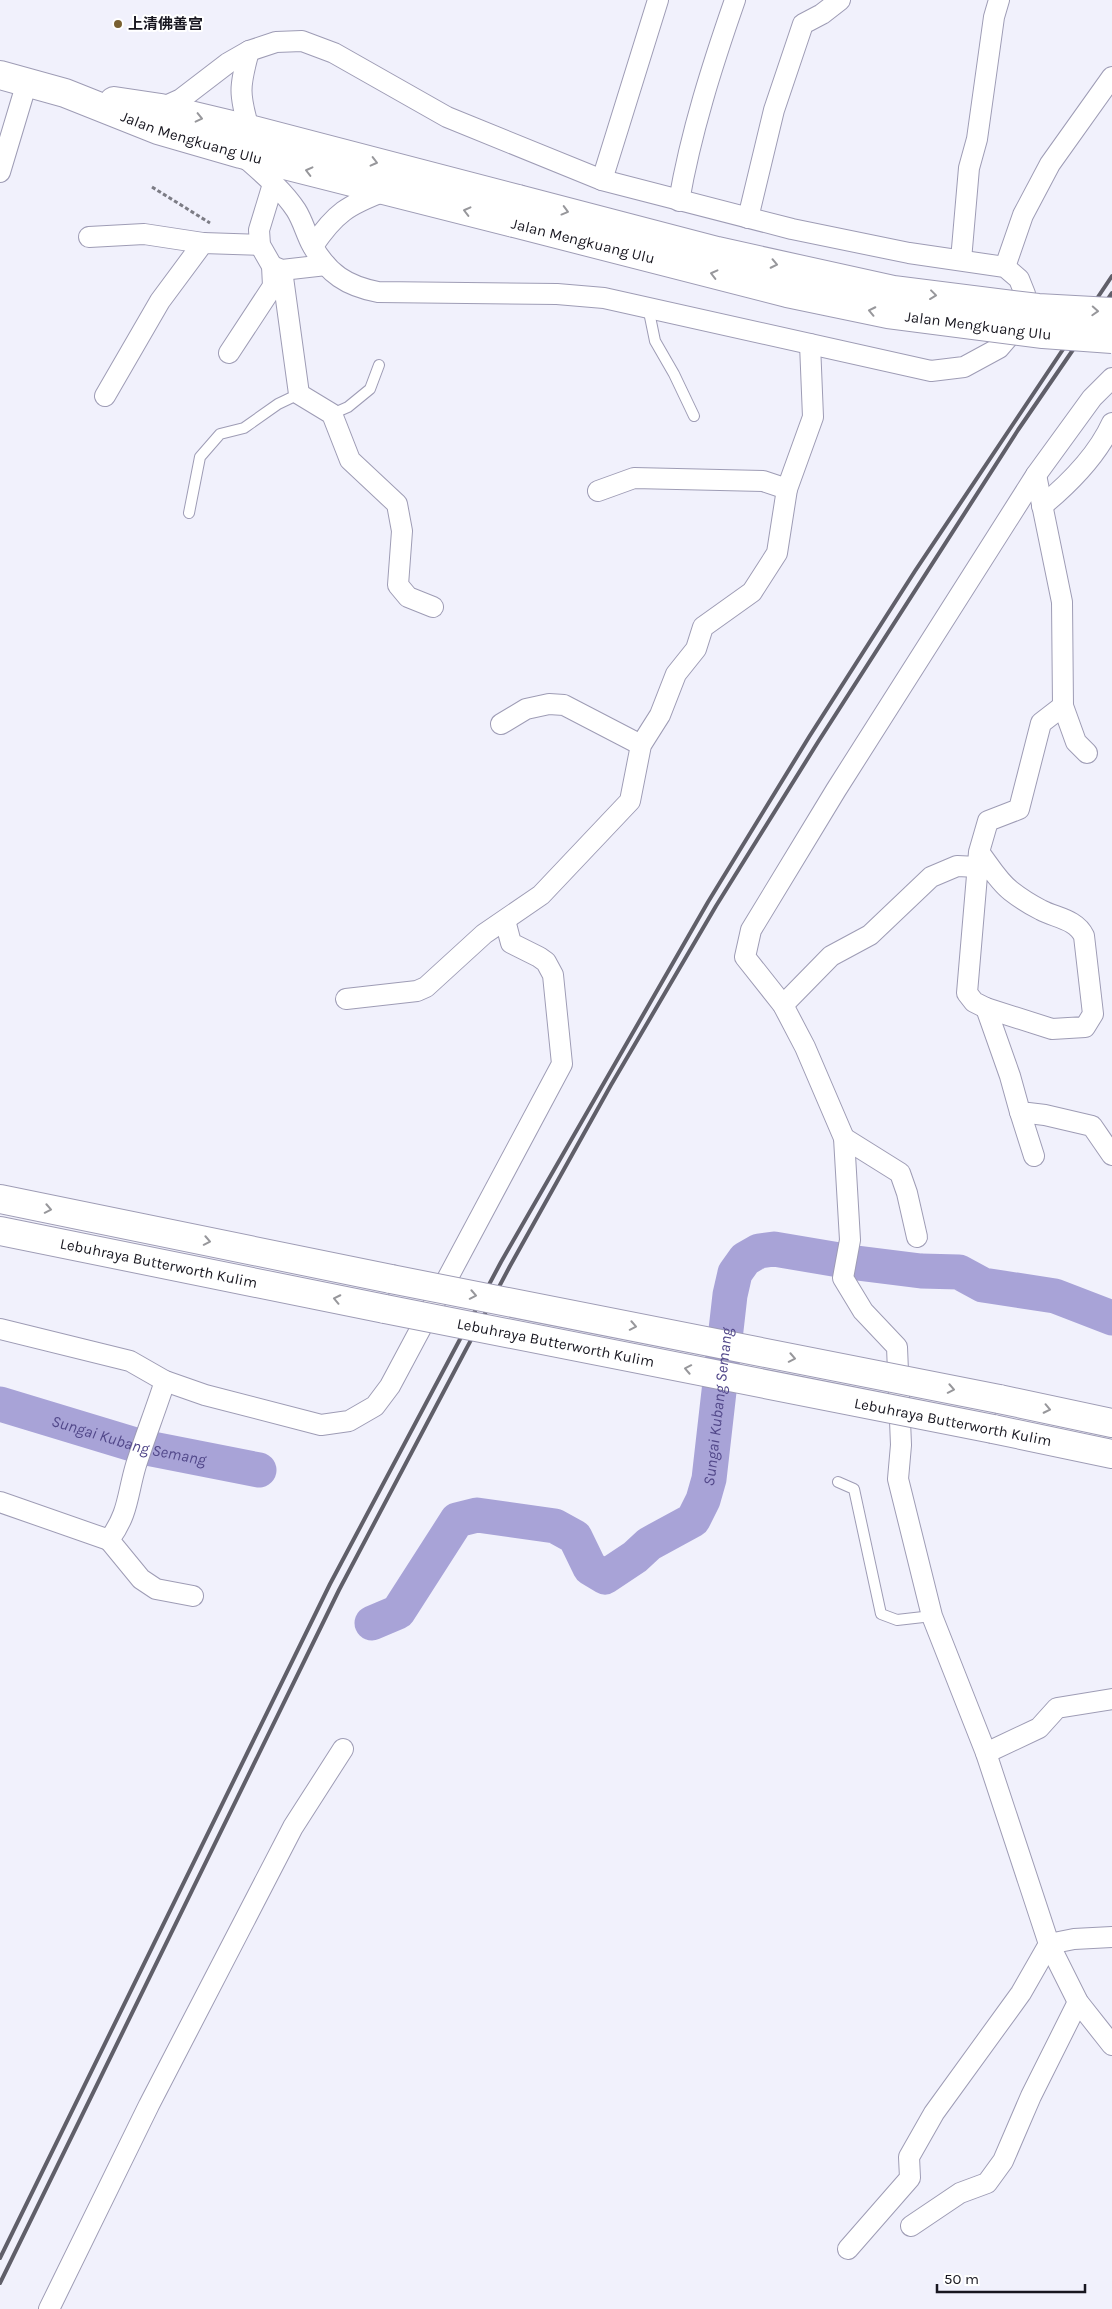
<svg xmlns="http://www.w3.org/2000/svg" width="1112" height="2309" viewBox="0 0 1112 2309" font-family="Karla,'Noto Sans SC',sans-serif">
<rect width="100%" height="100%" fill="#f1f1fc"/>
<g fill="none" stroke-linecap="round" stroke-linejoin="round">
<g stroke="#a8a3d7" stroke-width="35">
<path id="s1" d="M0,1404L142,1447L259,1470"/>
<path id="s2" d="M372,1623L398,1612L457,1520L477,1515L555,1526L575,1537L590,1568L605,1577L635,1557L649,1544L693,1520L703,1500L709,1479L730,1295L735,1273L745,1259L759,1251L774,1249L857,1263L921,1271L959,1272L983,1285L1055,1296L1112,1318"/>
</g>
<g stroke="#9e9cb5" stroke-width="12">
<g id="service">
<path d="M648,307L655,341L674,374L694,416"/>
<path d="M332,414L348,407L370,389L379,365"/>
<path d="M189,513L200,457L220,434L244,428L278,404L299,394"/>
<path d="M838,1482L854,1489L881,1614L897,1620L932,1616"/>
</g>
</g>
<g stroke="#9e9cb5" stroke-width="22">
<g id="minor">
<path d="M249,51C239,87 239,94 249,129"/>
<path d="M161,108L181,99L228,63L249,51L276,42L302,41L334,53L447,117L602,180L792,229L909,253L1005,267L1019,279L1025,294L1023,320L999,348L964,367L931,371L604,298L557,294L378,292C347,286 328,274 312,245C306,234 303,221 296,210C282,189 261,172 242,155"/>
<path d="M0,172L27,82"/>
<path d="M602,180L658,0"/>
<path d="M679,201C691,132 712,66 735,0"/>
<path d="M748,218L774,110L803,24L822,14L840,0"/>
<path d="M89,237L144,234L203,243"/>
<path d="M313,246C335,213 348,205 385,191"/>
<path d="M961,260L969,168L977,139L994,17L999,0"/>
<path d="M272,266L282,270L326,265"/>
<path d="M1005,267L1023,215L1050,164L1112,77"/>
<path d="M282,270L299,394L332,414L350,460L397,504L402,531L398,585L408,597L433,607"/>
<path d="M229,353L273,286L272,266L260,245L259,230L273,184"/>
<path d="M1112,378L1092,398L1036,475L836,790L751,930L745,957L783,1005L805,1047L844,1138L850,1240L843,1278L863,1311L897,1347L901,1445L898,1479L932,1616L986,1753L1049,1944L1078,2002L1112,2045"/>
<path d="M105,396L160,301L203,243L260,245"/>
<path d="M1036,475L1062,602L1063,706L1076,742L1087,753"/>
<path d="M598,491L634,478L763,481L787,489"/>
<path d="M1042,506C1070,483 1097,456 1112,423"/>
<path d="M501,724L526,709L549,704L564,705L641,745"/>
<path d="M979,852L967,993L974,1002L986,1008L1052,1029L1085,1027L1093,1014L1084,936C1076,919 1056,918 1041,910C1031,905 1020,898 1011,891C998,881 989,865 979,852L988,821L1019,809L1041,723L1063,706"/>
<path d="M346,999L417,991L426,987L484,934L541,895L630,801L641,745L660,715L676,674L696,649L703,627L752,592L777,553L787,489L813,417L810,344"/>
<path d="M783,1005L831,956L870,935L931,877L957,866L978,867"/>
<path d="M986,1008L1010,1076L1020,1112L1045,1115L1092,1126L1112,1155"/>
<path d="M1020,1112L1034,1156"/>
<path d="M844,1138L900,1173L907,1193L917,1237"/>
<path d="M0,1329L130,1361L165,1381L205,1395L321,1425L349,1421L375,1406L390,1386L562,1064L553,975L546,962L539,957L511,943L506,924L504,922"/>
<path d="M165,1381C156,1409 145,1437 136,1465C127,1495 129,1513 109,1540L141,1579L156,1589L193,1596"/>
<path d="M0,1502L109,1540"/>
<path d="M986,1753L1039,1728L1057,1708L1112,1699"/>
<path d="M911,2226L960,2193L987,2183L1003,2161L1031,2096L1078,2002"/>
<path d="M848,2249L910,2178L909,2157L934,2113L1021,1993L1049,1944L1074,1939L1112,1937"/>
<path d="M49,2309L149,2105L293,1827L343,1749"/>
</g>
</g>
<g stroke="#9e9cb5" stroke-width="30">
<g id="secondary">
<path id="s3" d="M0,75L65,93L158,130L241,154L514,223"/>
<path d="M114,101L161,108L249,129L518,199"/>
</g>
</g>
<g stroke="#9e9cb5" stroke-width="30">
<g id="motorway">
<path d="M0,1199L391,1279"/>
<path id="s4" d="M0,1231L385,1309"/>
<path d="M999,1399L1112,1423"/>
<path d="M993,1429L1112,1454"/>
</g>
</g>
<path stroke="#7c7c85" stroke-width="3" stroke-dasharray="4 2.5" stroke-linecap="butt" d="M152,187L210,223"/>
<use href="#service" stroke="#fff" stroke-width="10"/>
<use href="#minor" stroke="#fff" stroke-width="20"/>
<use href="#secondary" stroke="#fff" stroke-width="28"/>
<use href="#motorway" stroke="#fff" stroke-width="28"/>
<g stroke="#605f69" stroke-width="4">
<path d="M0,2258L330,1584L501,1262L708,902L809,737L915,571L1112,276"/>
<path d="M0,2283L339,1590L510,1266L611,1085L716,906L818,742L1018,430L1112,293"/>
</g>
<g stroke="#9e9cb5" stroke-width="30" stroke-linecap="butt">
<g id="secondary-bridge">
<path d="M518,199L717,251L893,290L1038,308L1112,312"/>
<path id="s5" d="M514,223L787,293L888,314L1043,334L1112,339"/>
</g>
</g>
<g stroke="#9e9cb5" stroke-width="30" stroke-linecap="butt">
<g id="motorway-bridge">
<path d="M391,1279L999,1399"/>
<path id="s6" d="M385,1309L993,1429"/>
</g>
</g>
<use href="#secondary-bridge" stroke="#fff" stroke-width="28"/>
<use href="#motorway-bridge" stroke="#fff" stroke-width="28"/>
</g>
<defs><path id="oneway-chevron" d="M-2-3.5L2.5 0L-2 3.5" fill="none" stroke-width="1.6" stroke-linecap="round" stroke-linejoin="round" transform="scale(1.25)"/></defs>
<g stroke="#97979b">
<use href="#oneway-chevron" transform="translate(199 118) rotate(13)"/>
<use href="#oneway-chevron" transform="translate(374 162) rotate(14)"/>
<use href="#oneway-chevron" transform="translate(309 171) rotate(-166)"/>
<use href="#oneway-chevron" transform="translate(467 211) rotate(-166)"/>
<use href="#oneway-chevron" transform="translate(565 211) rotate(15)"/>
<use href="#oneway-chevron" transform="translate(774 264) rotate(12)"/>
<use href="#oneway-chevron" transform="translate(714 274) rotate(-166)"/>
<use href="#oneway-chevron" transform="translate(933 295) rotate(7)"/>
<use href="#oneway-chevron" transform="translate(872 311) rotate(-168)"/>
<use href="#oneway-chevron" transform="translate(1095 311) rotate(3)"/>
<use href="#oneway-chevron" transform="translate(48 1209) rotate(11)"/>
<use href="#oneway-chevron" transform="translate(207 1241) rotate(11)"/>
<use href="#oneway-chevron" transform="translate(473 1295) rotate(11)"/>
<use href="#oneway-chevron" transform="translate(337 1299) rotate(-168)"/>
<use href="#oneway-chevron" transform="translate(633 1326) rotate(11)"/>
<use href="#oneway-chevron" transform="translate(792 1358) rotate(11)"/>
<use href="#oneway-chevron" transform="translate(688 1369) rotate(-169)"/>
<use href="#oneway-chevron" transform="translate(951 1389) rotate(11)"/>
<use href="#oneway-chevron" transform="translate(1047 1409) rotate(12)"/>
</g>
<circle fill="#796031" stroke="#fff" stroke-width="2" cx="118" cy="24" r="5"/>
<g text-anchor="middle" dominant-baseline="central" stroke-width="4" stroke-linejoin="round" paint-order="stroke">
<g font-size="15" font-weight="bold" fill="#181720" stroke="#fff" text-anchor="start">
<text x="128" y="24">上清佛善宫</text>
</g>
<g font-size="15" fill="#181720" stroke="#fff">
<text stroke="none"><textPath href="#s3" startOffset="202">Jalan Mengkuang Ulu</textPath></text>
<text transform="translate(583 241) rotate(14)">Jalan Mengkuang Ulu</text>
<text stroke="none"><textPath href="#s5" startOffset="476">Jalan Mengkuang Ulu</textPath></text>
<text stroke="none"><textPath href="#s4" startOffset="162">Lebuhraya Butterworth Kulim</textPath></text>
<text stroke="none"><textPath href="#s6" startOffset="174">Lebuhraya Butterworth Kulim</textPath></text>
<text transform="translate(953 1422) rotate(11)">Lebuhraya Butterworth Kulim</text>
</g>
<g font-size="16" font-style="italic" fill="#52488a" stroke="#fff">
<text stroke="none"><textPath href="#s2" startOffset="534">Sungai Kubang Semang</textPath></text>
<text stroke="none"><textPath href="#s1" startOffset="134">Sungai Kubang Semang</textPath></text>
</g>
</g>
<path d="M937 2284v8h148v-8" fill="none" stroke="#181720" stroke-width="2.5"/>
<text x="944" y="2284" font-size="15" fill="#181720" stroke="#ffffff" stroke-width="4" paint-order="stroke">50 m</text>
</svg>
